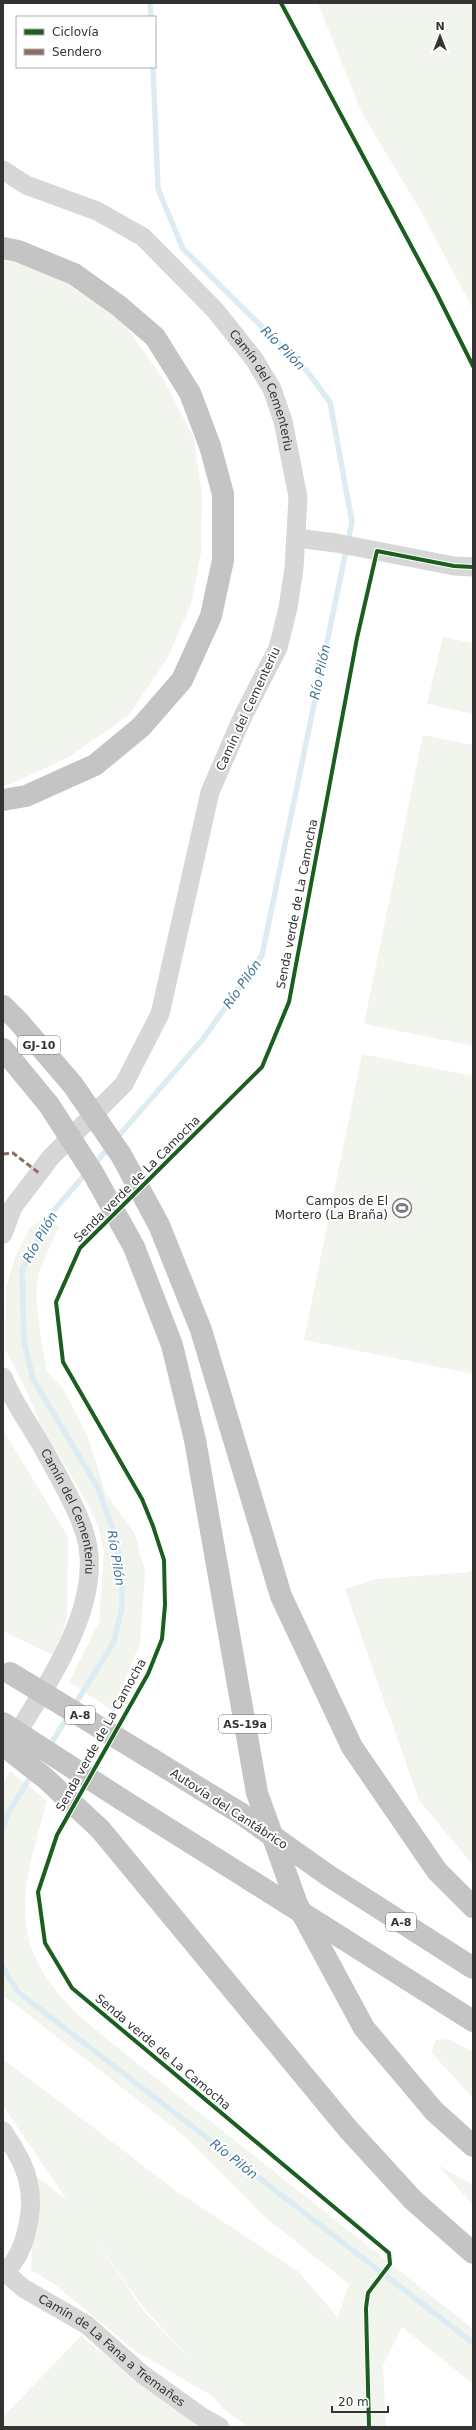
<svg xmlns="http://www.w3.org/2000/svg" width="476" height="2430" viewBox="0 0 476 2430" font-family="'DejaVu Sans',sans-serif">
<rect width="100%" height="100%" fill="#fff"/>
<g fill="#f1f5ed" fill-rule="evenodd">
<path d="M318,3H473V309L422,213L362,113Z"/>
<path d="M3,258L57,276L122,322L163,378L194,439L202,495L201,553L191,604L168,657L129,715L69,757L11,784L3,785Z"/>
<path d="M443,637L473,643V714L427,704Z"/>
<path d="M423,735L473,745V1046L364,1024Z"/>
<path d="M362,1054L473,1076V1374L304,1340Z"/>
<path d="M45,1218L59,1226L38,1274L36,1297L40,1332L47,1372L63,1388L89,1439L105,1492L135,1534L145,1571L140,1643L112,1710L69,1682L99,1622L104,1552L98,1525L85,1499L41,1425L24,1385L5,1349L6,1287L15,1258L29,1229Z"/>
<path d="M3,1430L68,1537L67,1619L54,1656L3,1631Z"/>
<path d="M473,1569V1865L419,1800L345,1589L376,1579L470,1572Z"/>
<path d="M10,1771L47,1801C26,1878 4,1932 63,1999C77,2016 96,2029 113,2044L473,2329V2384L402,2327L383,2365L386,2427H248L222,2408L214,2397L135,2351L54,2284L31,2270L34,2175L67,2200L3,2106V2059L178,2192L299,2272L338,2318L349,2284L265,2217L184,2136L3,1995V1785ZM89,2231L143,2307L198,2368L143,2310Z"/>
<path d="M449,2039L473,2052V2098L431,2052L436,2040Z"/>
<path d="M438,2165L473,2185V2205Z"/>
<path d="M81,2336L158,2397L203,2427H3V2417Z"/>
</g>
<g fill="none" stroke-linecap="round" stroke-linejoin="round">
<g stroke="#ddebf3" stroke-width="5.5">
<path d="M150,3L151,17"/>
<path d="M115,1140L203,1039L262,955L352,522L330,402L306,370L183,249L158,189L153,67"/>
<path d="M93,1166L110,1146"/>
<path d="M74,1706L114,1642L122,1607V1581L116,1538L98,1488L33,1379L24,1341L22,1269L55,1209L87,1172"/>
<path d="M49,1747L70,1713"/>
<path d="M3,1829L8,1813L33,1773"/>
<path d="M3,1968L18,1992L473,2343"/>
</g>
<g stroke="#d7d7d7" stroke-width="19">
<path id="s1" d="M3,170L26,185L97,211L143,237L215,310L254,359L272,389L283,421L298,497L294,568L288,608L278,648L243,716L210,792L160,1014L124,1084L51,1157L13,1207L3,1234"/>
<path d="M297,538L336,543L454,566L473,567"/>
<path id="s2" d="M3,1377C14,1405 34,1430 48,1457C60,1479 75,1504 83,1528C110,1600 45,1686 10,1745"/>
<path d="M3,2131C13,2147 24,2163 28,2181C35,2208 26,2256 3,2273"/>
<path id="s3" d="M5,2272L23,2288L87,2325L142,2374L202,2417L220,2427"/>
</g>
<g stroke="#c4c4c4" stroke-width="22">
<path d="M3,248L18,251L74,274L119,306L155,337L190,393L210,446L223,494V560L211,616L182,680L141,727L95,765L26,796L3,800"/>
<path d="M3,1006L19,1022L73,1085"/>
<path d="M3,1049L49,1105"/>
<path d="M159,1225L201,1330L281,1596L352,1747L437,1871L473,1907"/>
<path d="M134,1247L172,1345L195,1440L257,1793L297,1904L364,2028L434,2111L473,2146"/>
<path d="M150,1758L240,1813"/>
<path d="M121,1799L250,1880"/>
<path d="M100,1829L348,2129L413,2200L473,2253"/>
<path d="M329,1876L473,1968"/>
<path d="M342,1938L473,2021"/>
</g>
<g stroke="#c4c4c4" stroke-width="22">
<path d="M73,1085L121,1155L159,1225"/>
<path d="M49,1105L93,1173L134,1247"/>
<path d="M10,1673L150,1758"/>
<path d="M3,1723L121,1799"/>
<path d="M3,1745L45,1778L100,1829"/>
<path d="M240,1813L329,1876"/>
<path d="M250,1880L342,1938"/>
</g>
<path stroke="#8d6e63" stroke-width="3" stroke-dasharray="6 3" stroke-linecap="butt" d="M3,1154L13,1153L39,1173"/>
<g stroke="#fff" stroke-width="6">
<g id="cycleway">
<path d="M281,3L437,294L473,366"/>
<path d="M369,2427L366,2308L368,2293L390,2264L389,2253L72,1988L45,1943L38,1892L57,1835L148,1674L162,1639L165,1605L164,1560L153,1526L142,1499L63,1362L56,1302L80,1248L262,1067L289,1002L357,638L377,551L454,566L473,567"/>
</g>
</g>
<use href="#cycleway" stroke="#1b5e20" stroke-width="4"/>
</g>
<defs>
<g id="stadium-ring" transform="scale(1)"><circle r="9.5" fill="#fff" stroke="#7a7a7a" stroke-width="1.5"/><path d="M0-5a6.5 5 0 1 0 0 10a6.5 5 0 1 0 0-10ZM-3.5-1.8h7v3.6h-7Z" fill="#7a7a7a"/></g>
</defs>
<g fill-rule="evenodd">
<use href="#stadium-ring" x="402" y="1208"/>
</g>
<g text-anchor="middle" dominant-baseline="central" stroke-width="4" stroke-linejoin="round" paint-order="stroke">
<g fill="#fff" stroke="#707070" stroke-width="1">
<rect x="18" y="1036" width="42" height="18" rx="3"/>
<rect x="65" y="1706" width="30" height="18" rx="3"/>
<rect x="219" y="1715" width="52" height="18" rx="3"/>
<rect x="386" y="1913" width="30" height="18" rx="3"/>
</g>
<g font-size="11" font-weight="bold" fill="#333">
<text x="39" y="1045">GJ-10</text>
<text x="80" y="1715">A-8</text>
<text x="245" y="1724">AS-19a</text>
<text x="401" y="1922">A-8</text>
</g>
<g font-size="12" fill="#333" stroke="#fff">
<text stroke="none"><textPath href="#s1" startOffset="353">Camín del Cementeriu</textPath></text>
<text transform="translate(248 709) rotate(-65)">Camín del Cementeriu</text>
<text transform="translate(297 904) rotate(-79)">Senda verde de La Camocha</text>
<text transform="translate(137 1179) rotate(-45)">Senda verde de La Camocha</text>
<text stroke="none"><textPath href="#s2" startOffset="151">Camín del Cementeriu</textPath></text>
<text transform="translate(101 1735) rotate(-61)">Senda verde de La Camocha</text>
<text transform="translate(229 1809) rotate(33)">Autovía del Cantábrico</text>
<text transform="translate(163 2052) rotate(40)">Senda verde de La Camocha</text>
<text stroke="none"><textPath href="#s3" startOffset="133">Camín de La Fana a Tremañes</textPath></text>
</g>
<g font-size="12" fill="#333" stroke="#fff" text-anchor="end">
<text x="388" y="1201">Campos de El<tspan x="388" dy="14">Mortero (La Braña)</tspan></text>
</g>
<g font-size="13" font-style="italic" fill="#3f7597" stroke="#fff">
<text transform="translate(283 348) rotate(45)">Río Pilón</text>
<text transform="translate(320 672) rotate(-78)">Río Pilón</text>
<text transform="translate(242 984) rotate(-55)">Río Pilón</text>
<text transform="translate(40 1237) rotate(-60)">Río Pilón</text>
<text transform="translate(116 1558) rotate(81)">Río Pilón</text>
<text transform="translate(234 2159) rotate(38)">Río Pilón</text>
</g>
</g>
<rect width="476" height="2430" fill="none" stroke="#333333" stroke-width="8"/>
<rect x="16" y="16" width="140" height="52" fill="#ffffff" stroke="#adadad"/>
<rect x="24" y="29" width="20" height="6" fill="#1b5e20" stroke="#adadad"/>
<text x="52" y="36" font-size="12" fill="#333333">Ciclovía</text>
<rect x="24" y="49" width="20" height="6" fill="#8d6e63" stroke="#adadad"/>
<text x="52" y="56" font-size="12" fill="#333333">Sendero</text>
<g transform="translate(440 36)" stroke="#ffffff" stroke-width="3" paint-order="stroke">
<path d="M0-3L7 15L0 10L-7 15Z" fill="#333333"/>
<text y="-6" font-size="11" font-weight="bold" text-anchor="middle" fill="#333333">N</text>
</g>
<path d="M332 2406v6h56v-6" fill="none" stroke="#333333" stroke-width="2"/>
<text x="338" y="2406" font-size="12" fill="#333333" stroke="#ffffff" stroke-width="3" paint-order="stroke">20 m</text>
</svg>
